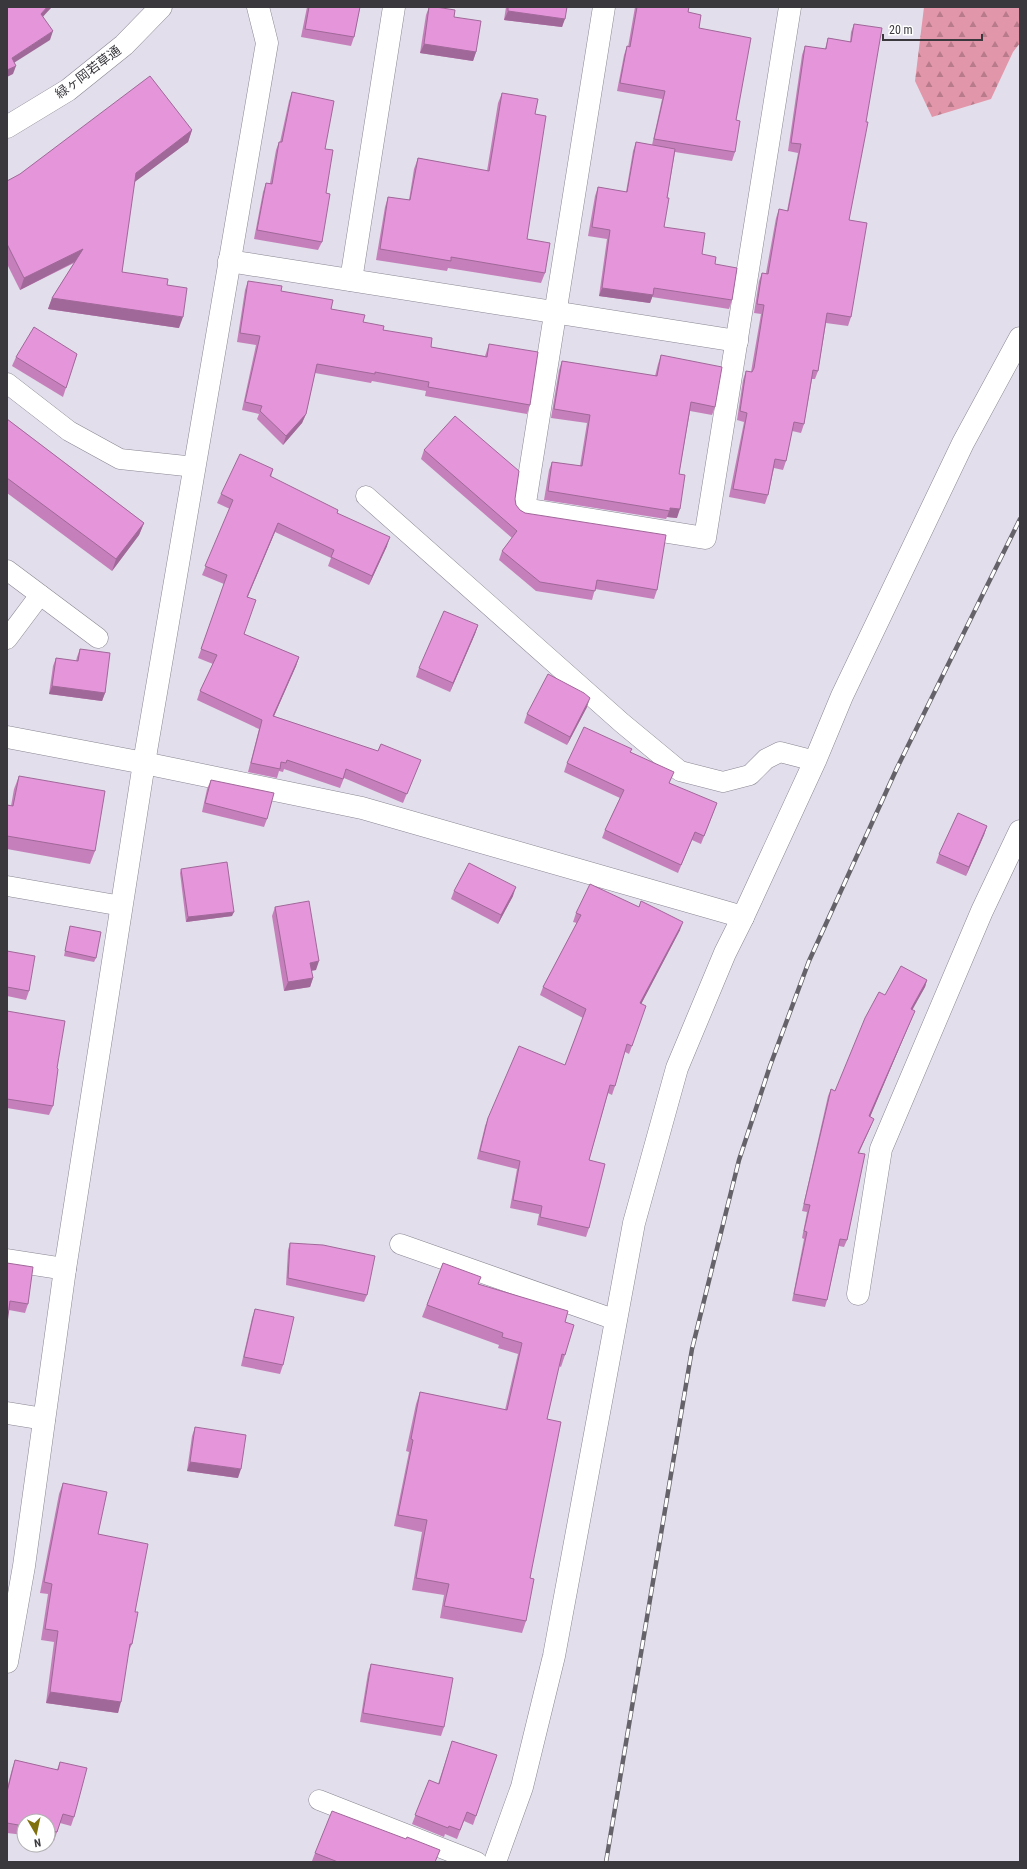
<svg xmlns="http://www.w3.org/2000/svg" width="1027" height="1869" viewBox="0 0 1027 1869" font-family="'Roboto Condensed','Noto Sans JP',sans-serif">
<defs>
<pattern id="forest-firs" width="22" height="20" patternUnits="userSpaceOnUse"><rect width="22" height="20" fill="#e296a9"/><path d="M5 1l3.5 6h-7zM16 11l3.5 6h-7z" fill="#b87b8b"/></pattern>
</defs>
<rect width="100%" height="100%" fill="#e2deeb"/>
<path fill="url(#forest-firs)" d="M924,7H1020V43L1013,52L991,99L932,117L915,81Z"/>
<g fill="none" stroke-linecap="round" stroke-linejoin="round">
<g stroke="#8a8692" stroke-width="21">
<g id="service">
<path d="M7,383L69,431L120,459L195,467"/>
<path d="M366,496L622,723L680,771L723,782L750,775L766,759L780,752L815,761"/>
<path d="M7,570L98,638"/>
<path d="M7,639L40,595"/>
<path d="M7,886L122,906"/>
<path d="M400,1244L616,1320"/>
<path d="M319,1800L477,1862"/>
</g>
</g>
<g stroke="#8a8692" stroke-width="23">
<g id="minor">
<path d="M604,7L524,509L705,538L790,7"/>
<path d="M229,261L737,341"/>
<path d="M351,280L394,7"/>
<path d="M7,737L144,763L362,808L743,917"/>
<path d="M7,1260L65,1269"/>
<path d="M858,1294L881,1149L982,911L1020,831"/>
<path d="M7,1413L44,1419"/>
<path d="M7,1662L24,1566L65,1269L144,763L267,43L258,7"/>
</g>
</g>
<g stroke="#8a8692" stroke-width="23">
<g id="tertiary">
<path d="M7,127L68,90L124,45L161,7"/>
<path d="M495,1862L522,1787L554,1656L634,1223L677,1068L725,953L743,917L815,761L842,696L963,443L1020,338"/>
</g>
</g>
<use href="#service" stroke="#fff" stroke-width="20"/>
<use href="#minor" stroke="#fff" stroke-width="22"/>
<use href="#tertiary" stroke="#fff" stroke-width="22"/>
<g stroke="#656269" stroke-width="4.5">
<path id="rail" d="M606,1862L692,1349L739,1160L770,1066L809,961L897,768L1020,519"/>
</g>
<use href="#rail" stroke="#fff" stroke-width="3" stroke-dasharray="9" stroke-linecap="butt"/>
</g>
<g fill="#c580bb">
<path d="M307,7H360L354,37L351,46L301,37Z"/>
<path d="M429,7L454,17L476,52L473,61L420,53L426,15Z"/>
<path d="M506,7H567L562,27L504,20Z"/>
<path d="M635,7H689L688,12L699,28L735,152L732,161L675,152L667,198L664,227L715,264L732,300L729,309L652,297L650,303L599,296L607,239L588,236L595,196L598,187L626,192L633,151L636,142L652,145L662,99L617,91L624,55L627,46L628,47Z"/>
<path d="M854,24L849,220L851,317L848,326L826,323L818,371L815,379H812L804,424L801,433L792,431L786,461L783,470L774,468L768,495L765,504L729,497L744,422L737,420L743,380L746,371L751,372L761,314L754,313L759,281L762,273H766L776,218L779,209L787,211L798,153L788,151L802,55L805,46L825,49L828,38L850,42L851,32Z"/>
<path d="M292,92L325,149L326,193L322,242L318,250L254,239L263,192L266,183H270L276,150L279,142H280L289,101Z"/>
<path d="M502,93L535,114L527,239L545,273L541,283L448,268L447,271L376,260L385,207L388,197L409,200L414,169L418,158L487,171L498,103Z"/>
<path d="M192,130L188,142L134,182L122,272L167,285L179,328L48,309L52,298L74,263L20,290L7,264V181Z"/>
<path d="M248,281L281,291L331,309L383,330L431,347L485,356L489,344L530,405L527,414L425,396L426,391L372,381L371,383L315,373L306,414L302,423L283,445L257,419L259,414L242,410L256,345L237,342L245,290Z"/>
<path d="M77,354L63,397L12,366L16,357Z"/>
<path d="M661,355L715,407L712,415L690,411L679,474L677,518L667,517L666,519L544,500L549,470L552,462L580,466L587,423L551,418L559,370L562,361L655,376L658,364Z"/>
<path d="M7,419L144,523L139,535L112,571L7,493Z"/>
<path d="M424,450L515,499L516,505L520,510L657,590L654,599L595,589L592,600L536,591L499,560L502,551L512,538L421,459Z"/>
<path d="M273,469L271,477L337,513L387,546L369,585L328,566L331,558L275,532L247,597L244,634L299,657L296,666L274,716L417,769L403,803L344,778L340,788L284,769L283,772L279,771L277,778L248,772L259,729L197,700L200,691L213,664L198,658L224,584L202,575L230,509L217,503L221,494Z"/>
<path d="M478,625L475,634L450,692L416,677L419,668Z"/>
<path d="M80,649L105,693L102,701L49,694L53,666L56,658L76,661L77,657Z"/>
<path d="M587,707L567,745L524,723L527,714Z"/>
<path d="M631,752L670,783L714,811L701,844L692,840L678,873L602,838L605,830L620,798L564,772L567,763Z"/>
<path d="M19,776L95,851L90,864L7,849V805L11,806L14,789Z"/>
<path d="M211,780L267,819L264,827L202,812L207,789Z"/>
<path d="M987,826L984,835L966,876L936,863L939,854Z"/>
<path d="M181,869L232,916L186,922L180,873Z"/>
<path d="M454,891L513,896L498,924L451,899Z"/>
<path d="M275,907L316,970L311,971L313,978L310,987L284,991L272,916Z"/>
<path d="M576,913L680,930L641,1004L632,1046L629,1054L625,1052L615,1086L612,1095L608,1093L589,1160V1228L586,1237L537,1225L539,1214L510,1208L517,1169L477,1159L485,1126L488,1118L565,1065L583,1018L540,995L543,987L577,923L573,922Z"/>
<path d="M70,926L96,958L94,962L64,956Z"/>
<path d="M7,951L29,991L26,1000L7,996Z"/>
<path d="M927,980L925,987L912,1009V1018L870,1117L871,1126L859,1153L847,1240L844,1247L839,1246L827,1300L825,1307L792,1301L804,1239L802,1238L807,1212L802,1211L828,1096L831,1089L835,1091L885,995Z"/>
<path d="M7,1011L57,1068L53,1106L49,1115L7,1108Z"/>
<path d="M290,1243L367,1295L364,1302L286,1285L288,1250Z"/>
<path d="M7,1263L28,1304L25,1313L9,1310Z"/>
<path d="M443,1263L478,1284L565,1322V1355L561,1367L559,1366L547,1419L530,1578L526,1621L522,1633L440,1618L444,1595L412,1590L422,1532L394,1526L409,1452L406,1451L416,1404L420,1392L505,1410L518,1354L498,1348L499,1345L422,1317Z"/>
<path d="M255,1309L283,1365L280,1374L241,1366L252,1318Z"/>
<path d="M195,1427L238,1478L187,1471L192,1436Z"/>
<path d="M63,1483L98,1534L135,1612L132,1644L128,1653L118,1713L46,1703L54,1642L41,1640L48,1594L40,1593L59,1494Z"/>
<path d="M371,1664L444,1727L441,1736L360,1722L368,1673Z"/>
<path d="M452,1741L497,1755L473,1825L464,1821L457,1839L445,1834L444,1837L412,1824L429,1780L438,1784Z"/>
<path d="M15,1760L57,1770L60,1762L74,1817L71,1826L60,1823L54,1841L48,1840V1821H24V1835L7,1833V1788L12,1769Z"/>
<path d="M315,1853L435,1862H313L312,1861Z"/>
</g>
<g fill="#a06899">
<path d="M47,7H52L38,22L41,14Z"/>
<path d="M508,11L565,19L562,27L504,20Z"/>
<path d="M53,31L50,40L9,66L12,58Z"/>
<path d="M424,44L476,52L473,61L420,53Z"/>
<path d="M16,66L13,74L7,77V70Z"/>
<path d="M192,130L188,142L132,184L136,173Z"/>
<path d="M83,249L78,260L20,290L24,278Z"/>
<path d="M602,288L653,295L650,303L599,296Z"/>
<path d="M52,298L183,317L179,328L48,309Z"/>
<path d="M306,414L302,423L283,445L286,436Z"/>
<path d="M670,508L680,509L677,518L667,517Z"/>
<path d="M144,523L139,535L112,571L116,559Z"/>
<path d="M278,523L275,532L244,606L247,597Z"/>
<path d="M390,537L387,546L369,585L372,576Z"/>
<path d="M478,625L475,634L450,692L453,683Z"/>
<path d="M299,657L296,666L270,725L273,716Z"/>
<path d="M52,686L105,693L102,701L49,694Z"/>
<path d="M590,698L587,707L567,745L570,737Z"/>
<path d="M987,826L984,835L966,876L969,867Z"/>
<path d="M516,887L513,896L498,924L501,915Z"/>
<path d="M234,912L232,916L186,922L188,917Z"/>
<path d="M683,922L680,930L637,1012L640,1003Z"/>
<path d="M319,961L316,970L307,971L310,963Z"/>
<path d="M313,978L310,987L284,991L288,982Z"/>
<path d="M927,980L925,987L909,1016L911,1009Z"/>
<path d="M915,1011L912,1018L867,1124L869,1116Z"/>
<path d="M874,1119L871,1126L855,1160L858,1153Z"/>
<path d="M190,1462L241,1469L238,1478L187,1471Z"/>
<path d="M50,1692L121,1702L118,1713L46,1703Z"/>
</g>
<g fill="#e595da" stroke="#a06899">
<path d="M7,7H47L41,14L53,31L12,58L16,66L7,70Z"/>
<path d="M309,7H360L354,37L305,29Z"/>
<path d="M429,7H436L455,10L454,17L481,21L476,52L424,44Z"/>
<path d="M508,7H567L565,19L508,11Z"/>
<path d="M637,7H689L688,12L701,15L699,28L751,38L736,120L740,121L735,152L654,139L665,91L620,83L627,46L630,47Z"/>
<path d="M854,24L882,28L866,122H868L849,220L867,223L851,317L827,313L818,371L813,370L804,424L794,422L786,461L775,459L768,495L733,489L747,413L740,411L746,371L752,372L754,368L764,305L757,304L762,273L768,274L779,209L788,211L801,144L791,143L805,46L826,49L828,38L851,42Z"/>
<path d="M150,76L192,130L136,173L122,272L168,279L167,285L187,288L183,317L52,298L83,249L24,278L7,244V181L20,174Z"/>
<path d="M292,92L334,101L325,149L333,150L326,193L330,194L322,242L257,230L266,183L272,184L279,142H282Z"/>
<path d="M502,93L538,99L535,114L546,116L527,239L550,243L545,273L451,257V261L380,249L388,197L410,200L418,158L489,171Z"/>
<path d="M636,142L675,149L667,198H669L664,227L705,233L702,254L716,257L715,264L737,268L732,300L654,288L653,295L602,288L610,230L592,227L598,187L627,192Z"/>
<path d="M248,281L282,286L281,291L333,300L331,309L365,315L363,322L384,326L383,330L432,338L431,347L487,357L489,344L538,352L530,405L428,387L429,382L375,372V374L317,364L306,414L286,436L260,411L262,406L245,402L260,336L240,333Z"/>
<path d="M34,327L77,354L66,388L16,357Z"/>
<path d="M661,355L722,367L715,407L691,402L679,474L685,475L680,509L670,508V511L548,491L552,462L582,466L590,415L554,409L562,361L657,376Z"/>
<path d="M455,416L519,471L515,499L516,505L520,510L525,513L666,535L657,590L597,580L595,591L540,582L502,551L517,531L424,450Z"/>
<path d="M7,419L144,523L116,559L7,478Z"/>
<path d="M240,454L273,469L270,476L338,510L337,513L390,537L372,576L331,557L334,550L278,523L247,597L256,600L244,634L299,657L273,716L378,751L381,744L421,760L407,794L346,769L343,779L287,760L286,763L281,762L280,769L251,763L262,720L200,691L217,655L201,649L227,575L205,566L233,500L221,494Z"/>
<path d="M444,611L478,625L453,683L419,668Z"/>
<path d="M80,649L110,653L105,693L52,686L56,658L78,661Z"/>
<path d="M548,674L584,693L590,698L570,737L527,714Z"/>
<path d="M584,727L632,749L630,752L674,772L669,783L717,803L704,836L695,832L681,865L605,830L624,790L567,763Z"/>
<path d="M19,776L105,791L95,851L7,836V805L13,806Z"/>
<path d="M211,780L274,793L267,819L205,803Z"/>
<path d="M958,813L987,826L969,867L939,854Z"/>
<path d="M227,862L234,912L188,917L181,869Z"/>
<path d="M469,863L516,887L501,915L454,891Z"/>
<path d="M590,884L639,907L641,901L683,922L640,1003L646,1006L632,1046L627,1044L615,1086L610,1085L589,1160L605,1164L589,1228L540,1217L542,1206L513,1200L520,1161L480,1151L488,1118L519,1046L565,1065L586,1009L543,987L581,915L576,913Z"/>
<path d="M309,901L319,961L310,963L313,978L288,982L275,907Z"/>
<path d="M70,926L101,932L96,958L65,951Z"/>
<path d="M7,951L35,956L29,991L7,987Z"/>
<path d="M901,966L927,980L911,1009L915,1011L869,1116L874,1119L858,1153L865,1154L847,1240L840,1239L827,1300L794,1294L807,1232L804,1231L810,1205L804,1204L831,1089L835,1091L865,1018L879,992L885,995Z"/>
<path d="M7,1011L65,1021L57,1068L58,1069L53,1106L7,1099Z"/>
<path d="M290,1243L323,1245L375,1256L367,1295L288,1278Z"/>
<path d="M7,1263L33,1267L28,1304L10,1301L7,1323Z"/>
<path d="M443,1263L481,1277L478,1284L568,1311L565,1322L574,1325L565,1355L562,1354L547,1419L561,1422L530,1578L534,1579L526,1621L444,1606L449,1584L416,1578L427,1520L398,1515L413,1440L411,1439L420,1392L507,1410L522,1343L502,1337L503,1333L427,1305Z"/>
<path d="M255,1309L294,1317L283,1365L244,1357Z"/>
<path d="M195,1427L246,1435L241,1469L190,1462Z"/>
<path d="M63,1483L107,1492L98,1534L148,1544L135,1612H138L132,1644H130L121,1702L50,1692L58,1631L45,1629L52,1584L44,1582Z"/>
<path d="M371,1664L453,1678L444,1727L363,1713Z"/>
<path d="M452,1741L497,1755L476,1816L467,1812L460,1830L449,1826L448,1828L415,1815L429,1780L439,1784Z"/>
<path d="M15,1760L58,1770L60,1762L87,1768L74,1817L63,1814L57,1832L48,1830V1821H24V1826L7,1823V1792Z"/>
<path d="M332,1811L406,1839L407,1837L440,1850L435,1862H338L315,1853Z"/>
</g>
<g text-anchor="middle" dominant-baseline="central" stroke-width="3" stroke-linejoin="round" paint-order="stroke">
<g font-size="13" fill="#3a383d" stroke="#fff">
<text transform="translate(88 72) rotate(-37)">緑ヶ岡若草通</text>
</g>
</g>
<rect width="1027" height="1869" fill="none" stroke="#3a383d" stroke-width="16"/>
<g transform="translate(36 1833) rotate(171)"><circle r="19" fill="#ffffff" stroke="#b0afb1"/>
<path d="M0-3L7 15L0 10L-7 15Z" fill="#81700e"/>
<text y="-6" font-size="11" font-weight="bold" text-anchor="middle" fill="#3a383d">N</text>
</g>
<path d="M883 34v6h99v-6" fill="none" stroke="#3a383d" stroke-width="2"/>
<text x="889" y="34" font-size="12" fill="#3a383d" stroke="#ffffff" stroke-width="3" paint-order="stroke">20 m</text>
</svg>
